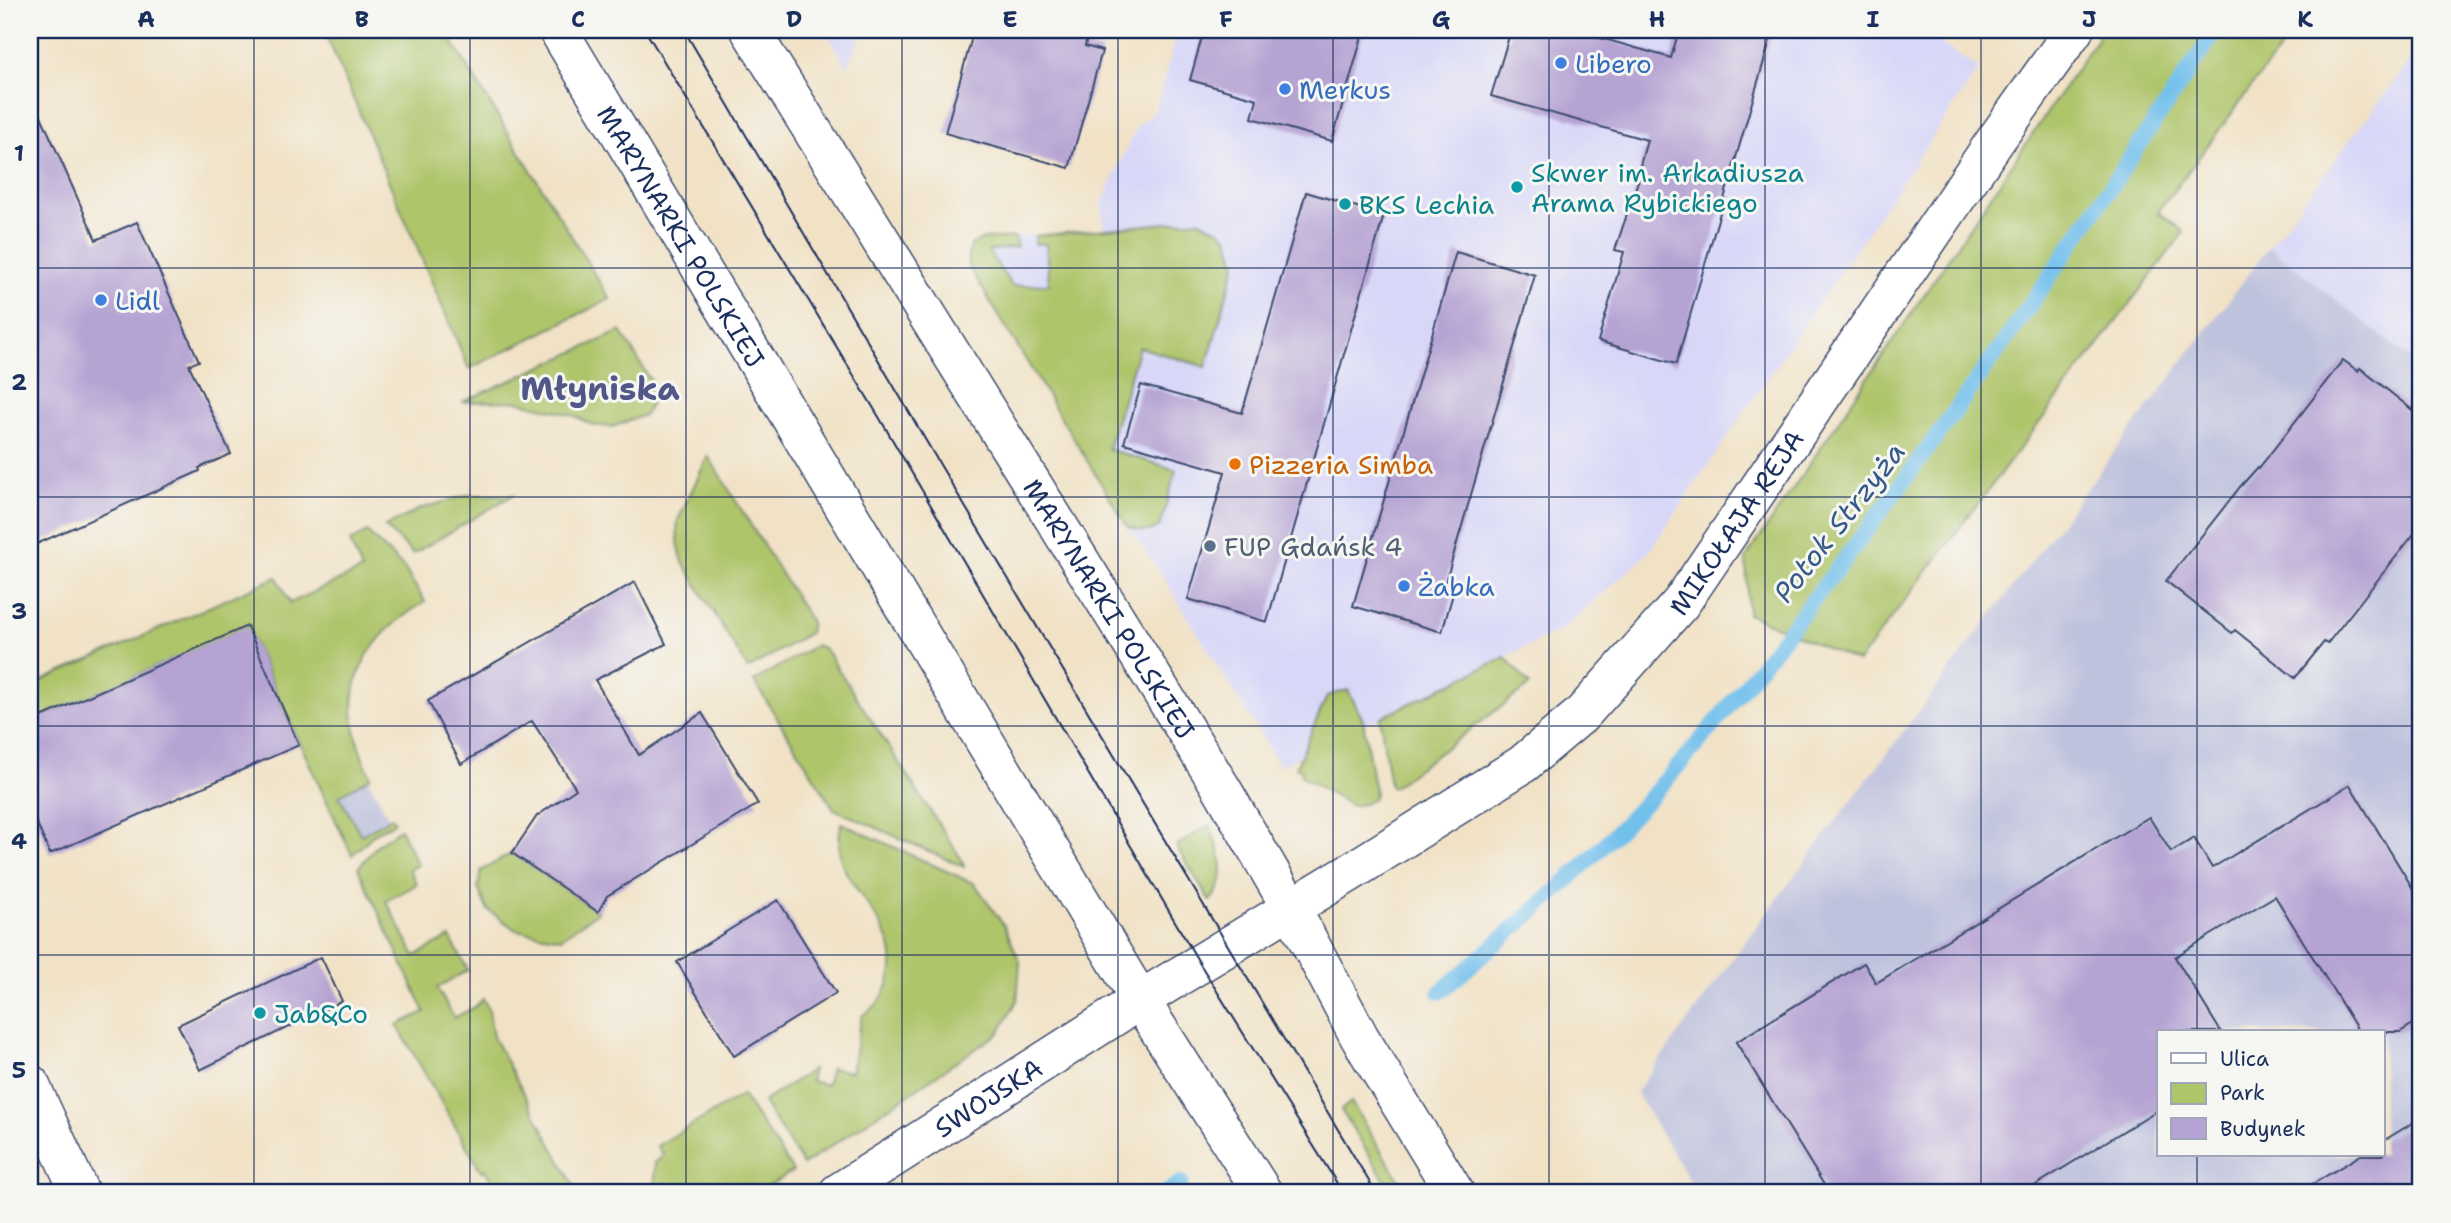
<svg xmlns="http://www.w3.org/2000/svg" width="2451" height="1223" viewBox="0 0 2451 1223" font-family="'Shantell Sans',sans-serif">
<rect width="100%" height="100%" fill="#f6f6f2"/>
<filter id="ink" filterUnits="userSpaceOnUse"><feTurbulence type="fractalNoise" baseFrequency=".0143" numOctaves="2"/><feDisplacementMap in="SourceGraphic" scale="14" xChannelSelector="R" yChannelSelector="G"/><feConvolveMatrix kernelMatrix="1 2 1 2 8 2 1 2 1" color-interpolation-filters="sRGB"/></filter>
<filter id="wash" filterUnits="userSpaceOnUse"><feTurbulence type="fractalNoise" baseFrequency=".00686" numOctaves="4" result="noise"/><feDisplacementMap in="SourceGraphic" scale="28" xChannelSelector="R" yChannelSelector="G"/><feGaussianBlur stdDeviation="1.57" result="paint"/><feColorMatrix in="noise" values="0 0 0 0 0 0 0 0 0 0 0 0 0 0 0 0 0 1.4 0 .05"/><feComposite in="paint" operator="in"/></filter>
<g filter="url(#wash)">
<rect width="100%" height="100%" fill="#f1e2c6"/>
<g fill="#d8d7f8">
<path d="M825,30H863L847,67Z"/>
<path d="M1178,30H1915L1924,32L1979,69L1648,553L1565,628L1280,766L1155,564L1127,526L968,265V255L972,244L984,239L1104,229L1102,203L1137,126L1155,112Z"/>
<path d="M2421,46V367L2269,247Z"/>
</g>
<g fill="#bfc2dd" fill-rule="evenodd">
<path d="M2269,247L2421,367V1193H1697L1636,1092L1762,919ZM2159,1032H2383V1155H2159Z"/>
<path d="M368,779L390,820L361,836L339,796Z"/>
</g>
<g fill="#afc56a" stroke="#657a64" stroke-width="2">
<path d="M324,30H445L610,299L469,369Z"/>
<path d="M2103,30H2294L2158,212L2184,232L1858,662L1748,614L1746,558Z"/>
<path d="M1198,220L1220,230L1228,238L1236,263L1206,367L1139,347L1108,449L1176,470L1160,526C1148,534 1141,532 1127,526L968,265V255L972,244L984,239L1015,237L1017,247L988,251L1012,286L1049,284L1046,244H1035V236Z"/>
<path d="M621,331L657,391L645,415L612,427L592,425L573,415L516,401L462,402Z"/>
<path d="M708,456L811,622L809,633L748,669L683,562C678,547 676,535 678,520Z"/>
<path d="M467,495H513L413,554L385,527L420,509Z"/>
<path d="M367,532L404,568L425,602C353,644 335,702 371,777L339,796L361,835L392,817L395,822L375,833L352,855C316,779 281,703 247,627L30,722V686L277,577L290,603L362,570L350,542Z"/>
<path d="M816,645L825,649L962,860L964,867L834,809L754,681Z"/>
<path d="M1505,657L1530,685L1392,788L1390,786L1380,718Z"/>
<path d="M1348,690L1363,720L1375,793L1373,799L1364,804L1352,806L1300,775L1302,771L1296,767L1327,696Z"/>
<path d="M841,823L975,884L1005,927L1020,962L1017,1001L999,1033L803,1165L763,1102L813,1069L810,1081L826,1085L831,1068L851,1072L862,1016C878,1006 885,996 890,978C903,934 860,903 843,866C837,853 839,836 841,823Z"/>
<path d="M1209,825C1220,850 1231,878 1210,901L1176,846Z"/>
<path d="M400,829L418,865L409,869L417,884L386,901L415,956L450,937L468,970L437,988L454,1018L475,1007L483,999L489,1010L493,1037L578,1193H499L485,1170L481,1171L397,1025L425,1012L358,868L378,844Z"/>
<path d="M512,853L598,912L561,938L516,930L487,909L478,888L481,871Z"/>
<path d="M742,1095L793,1171L757,1193H658L655,1190V1163L664,1155L657,1146Z"/>
<path d="M1351,1102L1407,1193H1393L1341,1110Z"/>
</g>
<g fill="none" stroke-linecap="round" stroke-linejoin="round">
<g stroke="#72c0ec" stroke-width="16">
<path d="M1440,992C1498,942 1557,893 1611,838C1685,764 1749,682 1813,600C1957,417 2087,224 2216,30"/>
<path d="M1166,1193L1181,1183"/>
</g>
</g>
<g id="blocks">
<g fill="#b5a3d3">
<path d="M974,30H1089L1085,46L1102,51L1069,168L945,133Z"/>
<path d="M1204,30H1364L1332,141L1252,118L1257,99L1190,80Z"/>
<path d="M1511,30H1573L1671,58L1679,30H1773L1676,364L1598,341L1624,252L1615,250L1642,169H1639L1647,140L1491,96Z"/>
<path d="M30,91L96,240L137,222L199,361L189,365L231,454L199,468L200,471L30,547Z"/>
<path d="M1306,192L1384,215L1267,622L1188,599L1225,472L1124,443L1141,385L1242,413Z"/>
<path d="M1456,252L1535,275L1445,584L1455,587L1442,632L1353,606Z"/>
<path d="M2343,360L2358,371L2360,368L2421,417V525L2327,644L2324,642L2295,678L2235,630L2232,633L2166,581L2240,487L2258,467L2259,468Z"/>
<path d="M635,582L666,644L595,680L639,755L702,713L758,804L607,896L598,912L512,853L537,816L576,789L532,721L461,764L428,701Z"/>
<path d="M247,626L299,745L50,854L30,808V722Z"/>
<path d="M2350,785L2421,902V1019L2400,1032H2359L2275,896L2175,957L2221,1032H2159V1109L2023,1193H1829L1736,1042L1864,963L1876,983L2149,817L2171,852L2194,838L2212,868Z"/>
<path d="M778,900L836,993L734,1056L677,962Z"/>
<path d="M321,957L342,1001L200,1070L178,1025Z"/>
<path d="M2421,1118V1193H2298L2361,1155H2383V1141Z"/>
</g>
</g>
</g>
<g filter="url(#ink)">
<use href="#blocks" fill-opacity="0" stroke="#3b4a6e" stroke-width="2"/>
<g fill="none" stroke-linecap="round" stroke-linejoin="round">
<g stroke="#3b4a6e" stroke-width="41">
<g id="minor">
<path d="M30,1084L80,1193"/>
<path id="s1" d="M838,1193L1140,1000L1357,868L1523,764L1581,715L1681,603L1995,141L2074,30"/>
</g>
</g>
<g stroke="#3b4a6e" stroke-width="41">
<g id="major">
<path id="s2" d="M558,30L1140,1000L1263,1193"/>
<path id="s3" d="M750,30L1222,789L1291,908L1360,1038L1455,1193"/>
</g>
</g>
<use href="#minor" stroke="#fff" stroke-width="38"/>
<use href="#major" stroke="#fff" stroke-width="38"/>
<g stroke="#1b2f5e" stroke-width="2">
<path d="M645,30L879,417L1200,964L1343,1193"/>
<path d="M684,30L942,468L1376,1193"/>
</g>
</g>
</g>
<path fill="none" stroke="#1b2f5e" stroke-width="2" stroke-opacity="0.55" d="M254,30V1193M470,30V1193M686,30V1193M902,30V1193M1118,30V1193M1333,30V1193M1549,30V1193M1765,30V1193M1981,30V1193M2197,30V1032M30,268H2421M30,497H2421M30,726H2421M30,955H2421M2197,1155V1193"/>
<g fill="#3f7fe0" stroke="#f6f6f2" stroke-width="2.5">
<circle cx="1561" cy="63" r="7"/>
<circle cx="1285" cy="89" r="7"/>
<circle cx="101" cy="300" r="7"/>
<circle cx="1404" cy="586" r="7"/>
</g>
<g fill="#0f9aa8" stroke="#f6f6f2" stroke-width="2.5">
<circle cx="1517" cy="187" r="7"/>
<circle cx="1345" cy="204" r="7"/>
<circle cx="260" cy="1013" r="7"/>
</g>
<circle fill="#e8710a" stroke="#f6f6f2" stroke-width="2.5" cx="1235" cy="464" r="7"/>
<circle fill="#5c6f8a" stroke="#f6f6f2" stroke-width="2.5" cx="1210" cy="546" r="7"/>
<g text-anchor="middle" dominant-baseline="central" stroke-width="6" stroke-linejoin="round" paint-order="stroke">
<g font-size="26" fill="#366cbe" stroke="#f6f6f2" text-anchor="start">
<text x="1575" y="63">Libero</text>
<text x="1299" y="89">Merkus</text>
<text x="115" y="300">Lidl</text>
<text x="1418" y="586">Żabka</text>
</g>
<g font-size="26" fill="#0d838f" stroke="#f6f6f2" text-anchor="start">
<text x="1531" y="172">Skwer im. Arkadiusza<tspan x="1531" dy="30">Arama Rybickiego</tspan></text>
<text x="1359" y="204">BKS Lechia</text>
<text x="274" y="1013">Jab&amp;Co</text>
</g>
<g font-size="26" fill="#1b2f5e" stroke="#f6f6f2">
<text stroke="none"><textPath href="#s2" startOffset="240">MARYNARKI POLSKIEJ</textPath></text>
<text stroke="none"><textPath href="#s1" startOffset="1132">MIKOŁAJA REJA</textPath></text>
<text stroke="none"><textPath href="#s3" startOffset="681">MARYNARKI POLSKIEJ</textPath></text>
<text stroke="none"><textPath href="#s1" startOffset="178">SWOJSKA</textPath></text>
</g>
<g font-size="26" fill="#c56008" stroke="#f6f6f2" text-anchor="start">
<text x="1249" y="464">Pizzeria Simba</text>
</g>
<g font-size="26" fill="#4e5e75" stroke="#f6f6f2" text-anchor="start">
<text x="1224" y="546">FUP Gdańsk 4</text>
</g>
<g font-size="28" font-style="italic" fill="#355a89" stroke="#f6f6f2">
<text transform="translate(1839 522) rotate(-52)">Potok Strzyża</text>
</g>
<g font-size="33" font-weight="bold" fill="#515887" stroke="#f6f6f2">
<text x="600" y="388">Młyniska</text>
</g>
</g>
<rect width="2451" height="1223" fill="none" stroke="#f6f6f2" stroke-width="77"/>
<rect x="2157" y="1030" width="228" height="126" fill="#f6f6f2" stroke="#9ea6b7" stroke-width="2"/>
<rect x="2171" y="1053" width="35" height="10" fill="#ffffff" stroke="#9ea6b7" stroke-width="2"/>
<text x="2220" y="1066" font-size="21" fill="#1b2f5e">Ulica</text>
<rect x="2171" y="1083" width="35" height="21" fill="#afc56a" stroke="#9ea6b7" stroke-width="2"/>
<text x="2220" y="1100" font-size="21" fill="#1b2f5e">Park</text>
<rect x="2171" y="1118" width="35" height="21" fill="#b5a3d3" stroke="#9ea6b7" stroke-width="2"/>
<text x="2220" y="1136" font-size="21" fill="#1b2f5e">Budynek</text>
<rect x="38" y="38" width="2374" height="1146" fill="none" stroke="#1b2f5e" stroke-width="2.5"/>
<g font-size="23" text-anchor="middle" font-weight="bold" fill="#1b2f5e">
<text x="146" y="27">A</text>
<text x="362" y="27">B</text>
<text x="578" y="27">C</text>
<text x="794" y="27">D</text>
<text x="1010" y="27">E</text>
<text x="1226" y="27">F</text>
<text x="1441" y="27">G</text>
<text x="1657" y="27">H</text>
<text x="1873" y="27">I</text>
<text x="2089" y="27">J</text>
<text x="2305" y="27">K</text>
<text x="19" y="161">1</text>
<text x="19" y="390">2</text>
<text x="19" y="619">3</text>
<text x="19" y="849">4</text>
<text x="19" y="1078">5</text>
</g>
</svg>
